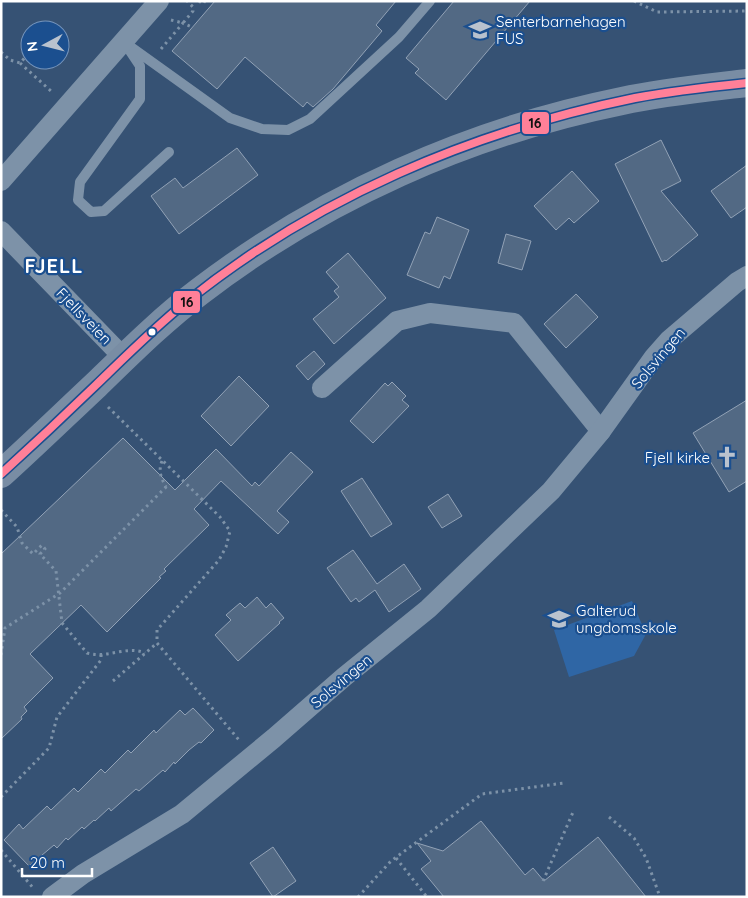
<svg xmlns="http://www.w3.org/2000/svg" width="748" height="898" viewBox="0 0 748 898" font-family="Quicksand,sans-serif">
<rect width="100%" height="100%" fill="#365274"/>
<path fill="#2f66a5" d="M632,601L646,634L634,656L569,677L554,630Z"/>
<g fill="#526984" stroke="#92a2b6">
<path d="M215,1H396L376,25L382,31L333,89L313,107L307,102L303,107L245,57L217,89L172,51Z"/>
<path d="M454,1H530L446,100L415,73L419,69L406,58Z"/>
<path d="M661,140L681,181L661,191L698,235L666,261L665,260L662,262L615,164Z"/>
<path d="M237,148L258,175L179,234L151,196L175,178L183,188Z"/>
<path d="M747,165V207L731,218L711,191Z"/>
<path d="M572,171L599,201L574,223L569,218L556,230L534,206Z"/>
<path d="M437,217L469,230L450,279L444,276L439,288L407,275L425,232L430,234Z"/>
<path d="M506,234L531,241L522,270L498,263Z"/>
<path d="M348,253L386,298L334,344L313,319L339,297L334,291L339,287L326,272Z"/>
<path d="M576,294L598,317L566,348L544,324Z"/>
<path d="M314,351L325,364L308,380L296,366Z"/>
<path d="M239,376L269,406L231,446L201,416Z"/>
<path d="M392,382L406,396L402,400L409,406L373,443L350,421L385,383L388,386Z"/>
<path d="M747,400V481L729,492L693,433Z"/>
<path d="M123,438L175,490L216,449L252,486L255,482L259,486L291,452L313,472L277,511L289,522L278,534L221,481L194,509L209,525L164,569L166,571L159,577L161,578L107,632L81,605L30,654L53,678L24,707L27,711L21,717L22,719L1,739V554Z"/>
<path d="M362,478L392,524L371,537L341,491Z"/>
<path d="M448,494L462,516L442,528L428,507Z"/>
<path d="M353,550L377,584L404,564L421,589L389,612L375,590L359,602L356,598L351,602L327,568Z"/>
<path d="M257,597L266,608L271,603L284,618L279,622L280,623L238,661L215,635L231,620L226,615L240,603L245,608Z"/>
<path d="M193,708L214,730L201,743L199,742L189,750L175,764L174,762L165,772L163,770L139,791L136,789L111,811L109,808L95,821L94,820L84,829L82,827L68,840L66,838L57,848L54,845L29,866L4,840L19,824L23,829L47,806L51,810L74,788L78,792L101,769L105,773L128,750L131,753L154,730L156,733L180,710L185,715Z"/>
<path d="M481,821L525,875L533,868L544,881L598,837L646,897H444L421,869L431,861L417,843L443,851Z"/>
<path d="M273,847L296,881L273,897L250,863Z"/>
</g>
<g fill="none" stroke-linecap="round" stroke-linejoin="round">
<g stroke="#7d92a8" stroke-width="3" stroke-dasharray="2.5 4" stroke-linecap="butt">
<path d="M199,1L203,4L205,1"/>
<path d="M634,1L657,12L747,11"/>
<path d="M171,20L183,23L193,11V7L187,1"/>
<path d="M161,49L183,23L192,27"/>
<path d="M1,52L10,60L20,63L30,52"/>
<path d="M20,63L52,92"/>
<path d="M108,407L220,517L230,531L226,547L219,560L157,630V643L239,740"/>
<path d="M162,461C158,471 161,478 166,487"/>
<path d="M1,510L17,527L22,543L33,554L42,545L45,549L40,554L56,571L62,623L87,653C107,659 127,645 145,653"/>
<path d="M1,655L5,628L60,593L169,484"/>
<path d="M113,681L157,643"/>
<path d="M1,797L49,748L57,717L101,660V654"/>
<path d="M609,817L634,838L646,858L660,897"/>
<path d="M1,850L34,889"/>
<path d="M396,858L427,897"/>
<path d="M543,881L574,810"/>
<path d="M358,897L391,861L482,794L564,783"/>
</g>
<path stroke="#7d92a8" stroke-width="10" d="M169,152L104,211L91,212L78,200L80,182L140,99V66L124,42L230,118L262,129L288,130L310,119L399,37L430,1"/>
<g stroke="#7d92a8" stroke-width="20">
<path d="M1,181L159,1"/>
<path d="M1,231L124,358"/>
<path d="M322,388L397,321L430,313L514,323L601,431"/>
<path d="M52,897L83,874L182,814L274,738L344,677L428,609L551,491L601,431L654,357L669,340L737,282L747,276"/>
</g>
<path stroke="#798da4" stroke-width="28" d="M1,474C33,445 64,415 96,385C129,353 162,320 199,292C323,197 469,132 622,101C663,92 705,88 747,83"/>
<g stroke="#1b4f8f" stroke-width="11">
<path id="bus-1" d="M1,474C33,445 65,415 96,385C125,357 154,328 185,303C315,198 473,131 635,98C672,91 709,87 747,83"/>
</g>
<use href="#bus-1" stroke="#ff8098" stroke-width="8"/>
</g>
<defs>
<g id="school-bare" transform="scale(1.725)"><path d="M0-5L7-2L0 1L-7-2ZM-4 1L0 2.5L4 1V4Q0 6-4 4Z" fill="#b9c2ce" stroke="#1b4f8f" stroke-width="2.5" paint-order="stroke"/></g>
<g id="church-bare" transform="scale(1.725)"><path d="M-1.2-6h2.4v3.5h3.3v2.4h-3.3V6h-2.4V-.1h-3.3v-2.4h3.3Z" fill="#b9c2ce" stroke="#1b4f8f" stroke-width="2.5" paint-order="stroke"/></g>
</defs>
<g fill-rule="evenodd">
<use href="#school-bare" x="480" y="30"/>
<use href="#church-bare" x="727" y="457"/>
<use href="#school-bare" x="559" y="619"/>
</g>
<circle fill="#fff" stroke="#1b4f8f" stroke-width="2" cx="152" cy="332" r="4.5"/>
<g text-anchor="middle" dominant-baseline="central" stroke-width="4.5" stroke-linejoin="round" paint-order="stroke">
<g font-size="15" fill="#fff" stroke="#1b4f8f" text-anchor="start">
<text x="496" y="21">Senterbarnehagen<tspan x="496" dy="17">FUS</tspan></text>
<text x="710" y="457" text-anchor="end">Fjell kirke</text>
<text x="576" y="610">Galterud<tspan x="576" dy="17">ungdomsskole</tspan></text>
</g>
<g font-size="15" fill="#fff" stroke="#1b4f8f">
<text transform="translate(84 316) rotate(46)">Fjellsveien</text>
<text transform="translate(658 358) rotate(-50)">Solsvingen</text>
<text transform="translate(341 681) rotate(-40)">Solsvingen</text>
</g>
<g font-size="20" font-weight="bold" letter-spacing="1" fill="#fff" stroke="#1b4f8f">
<text x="54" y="265">FJELL</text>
</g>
</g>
<g stroke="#1b4f8f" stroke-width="2">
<rect x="521" y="111" width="29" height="24" rx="5" fill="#ff8098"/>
<rect x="172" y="290" width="29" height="24" rx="5" fill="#ff8098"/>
</g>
<g font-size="14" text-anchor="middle" font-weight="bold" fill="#111">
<text x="535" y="128">16</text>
<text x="187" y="307">16</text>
</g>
<rect width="748" height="898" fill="none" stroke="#ffffff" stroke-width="5"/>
<g transform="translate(45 45) rotate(263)"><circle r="24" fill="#1b4f8f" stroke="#7695bc"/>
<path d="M0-4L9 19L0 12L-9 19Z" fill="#b9c2ce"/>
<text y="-8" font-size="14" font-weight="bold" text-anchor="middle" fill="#ffffff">N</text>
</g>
<path d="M22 868v8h70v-8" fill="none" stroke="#ffffff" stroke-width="2.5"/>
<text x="30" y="868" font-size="15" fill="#ffffff" stroke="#1b4f8f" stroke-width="4" paint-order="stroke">20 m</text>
</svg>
